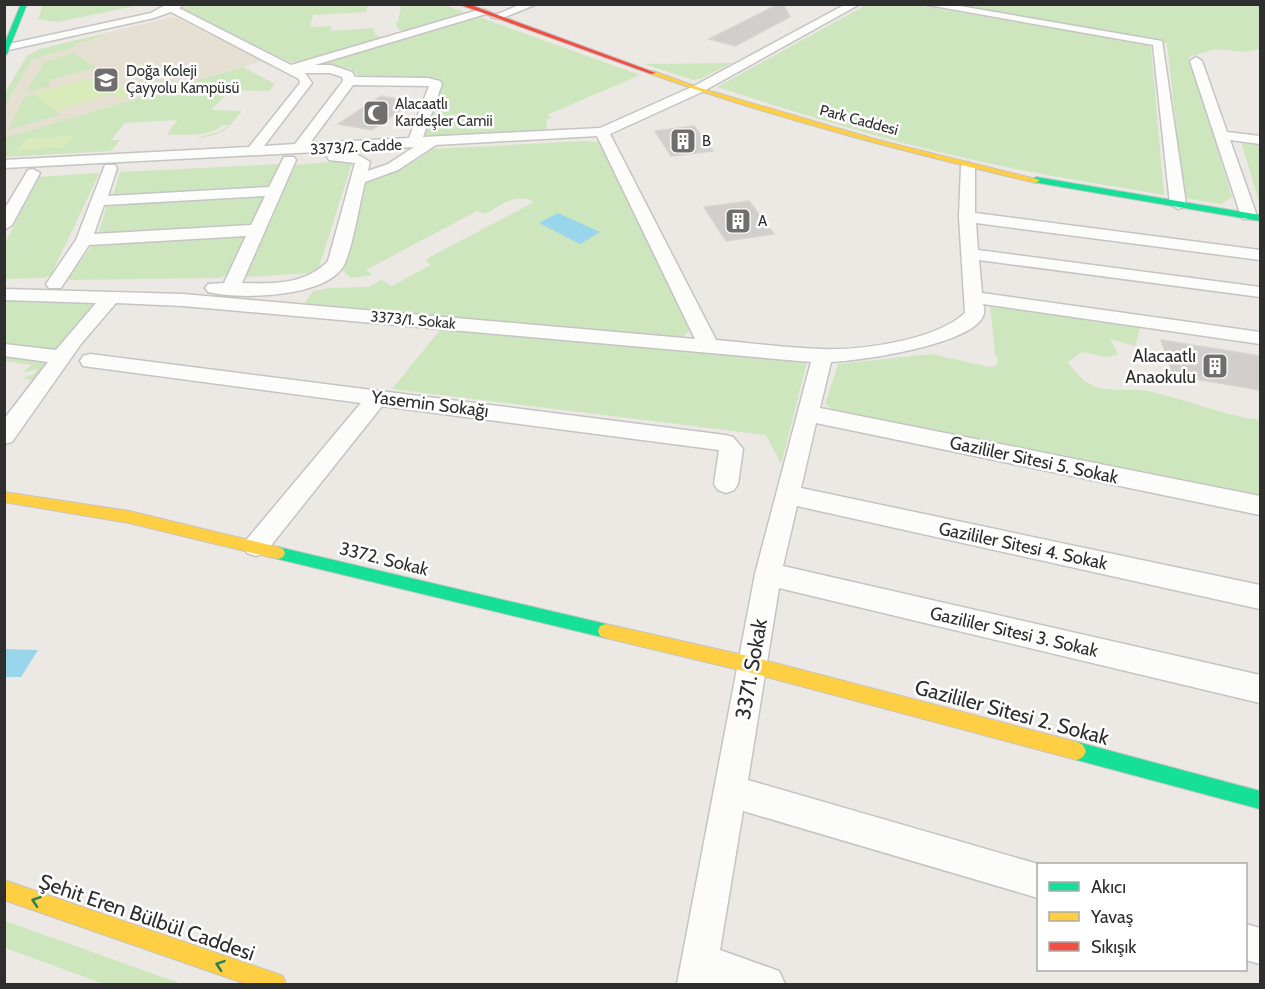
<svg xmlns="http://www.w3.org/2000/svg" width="1265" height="989" viewBox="0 0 1265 989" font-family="Cabin,sans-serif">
<rect width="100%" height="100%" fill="#ece8e4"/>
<path fill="#e6e0d3" d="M169,18H177L263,61L5,139V93L27,56L40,49Z"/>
<g fill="#cee6be">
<path d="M132,4L135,6L57,22L38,19L43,5Z"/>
<path d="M191,4L368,5L366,12L313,15L310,27L331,26V31L374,28L375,35L383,38L302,62H289L183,9Z"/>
<path d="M396,4L443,5L462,11V15L404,32L397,28L396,23L398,22L401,6Z"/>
<path d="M866,5H915L1141,43L1151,47L1164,195C1115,186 1065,179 1016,169C915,149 815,119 717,87Z"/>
<path d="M939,5H1260V49L1245,52L1215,49L1189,57L1232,197L1221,204L1184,198L1167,44L1159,41Z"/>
<path d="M482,18L640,75L547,115L552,118L546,120L547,128L541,131L422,139L441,86L439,82L356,78L357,74L351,69L324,63L469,19Z"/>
<path d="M102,34L103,36L74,44L75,47L43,56L31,61L5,106V93L27,56L40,49Z"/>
<path d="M73,53L96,67L48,81L51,86L26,93L44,62Z"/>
<path d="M732,63L700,79L693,80L644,64Z"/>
<path d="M243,67L275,84L269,91L231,90L211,110L242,111C223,134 223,134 192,139L219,132L229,125H222C211,138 183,134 167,135L177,120L125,123L111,140H120L111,151L5,157L4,139L11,136Z"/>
<path d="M34,94L60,115L8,130L24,97Z"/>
<path d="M585,141L598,142L605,146L692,328L683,337L302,308L313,291L329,288L368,287L382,280L392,286L431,265L426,261L428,258L534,202C516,192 501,205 485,214L477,211L366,270L373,275L351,278L343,271L340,265L367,179L408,160L416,161L432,149Z"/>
<path d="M1241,141L1260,143V205Z"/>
<path d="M353,160L319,267L309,273L244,277L294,165Z"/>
<path d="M279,164L270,190L112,198L120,172Z"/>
<path d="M97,173L99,174L51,275L44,278L5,279V243L39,177Z"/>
<path d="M266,194L255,225L98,234L108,202Z"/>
<path d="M250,234L231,274L219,278L70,280L68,277L92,246L100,243Z"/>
<path d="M5,299L118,300L80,341L51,389L33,413L20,412L7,415L32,380L23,378L34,374L38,369L23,373L31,365L5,361Z"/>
<path d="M990,306L1140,328L1135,346L1110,339L1118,354L1107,357L1082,352L1068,362C1075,372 1084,383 1096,387C1111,392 1131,388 1147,391C1186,399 1221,415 1260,420V498L841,415L825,404L838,364L932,354L989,367L995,366L999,360L995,354Z"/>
<path d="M440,330L801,358L807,362L781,464L766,435L392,389Z"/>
<path d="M4,921H5L182,984H104L5,948Z"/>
</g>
<g fill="#d9eabb">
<path d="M89,78L108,90L123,85L136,94L121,99L113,94L55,111L34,94Z"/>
<path d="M73,136L63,147L17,150L28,138Z"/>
</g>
<g fill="#99d6ec">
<path d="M558,213L600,232L580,244L539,223Z"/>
<path d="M5,649L38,650L21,677H5Z"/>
</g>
<g fill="#d1cecb" stroke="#d7d4d0" stroke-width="1.5">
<path d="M779,4H783L790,17L735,46L709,39Z"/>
<path d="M381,96L413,102L372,130L338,124Z"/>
<path d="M694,126L713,151L671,156L655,131Z"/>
<path d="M749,201L774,234L726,241L704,207Z"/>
<path d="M1161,340L1260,356V390L1173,375Z"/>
</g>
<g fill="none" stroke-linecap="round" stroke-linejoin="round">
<g stroke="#c5c4c5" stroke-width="3">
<g id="street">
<path d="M167,4H186L179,8L291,65L478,10H486V14L315,65H331L352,72L355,77L428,78L440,81L442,84L423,137L600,128L694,86L846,4H860L702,92L610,134L716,340C751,343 786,348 821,349C861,351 936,340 965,313L959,217L961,166L968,162L975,166V213L1260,250V260L976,223L978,250L1260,287V297L979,260L982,293L1260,332V344L983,304C984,307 985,310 984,313C979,344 858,361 831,362L820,408L1260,496V515L816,423L801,488L1260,585V609L797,506L783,566L1260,675V703L779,588L748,780L1038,864H1040H1038V898L743,811L720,950L779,971L785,984H677L755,574L811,362L183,306L116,303L81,344L12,442L4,444V419L48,362L4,356V344L56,350L96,303L4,300V289L183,294L695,339L597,136L436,145L398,170L365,182C359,206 354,241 345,263C330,298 239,300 208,292L205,288L208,284L224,283L246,236L89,245L61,288H49L46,284L76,240L105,165H115L117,168L108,196L269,187L284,157H294L296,160L242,283C272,284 305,285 328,261L355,163L329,160L327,157L329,154L355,153L370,162L368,171L388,164L414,147L4,168V160L249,147L300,83L299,79L171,12L154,18L4,51V45L151,13ZM305,73H330L342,77L343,81L295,144L264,146L312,83ZM353,85L429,86L409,138L310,143ZM265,196L251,225L94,234L104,205Z"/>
<path d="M521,4H537L500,19L491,17Z"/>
<path d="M922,4H948L1162,41L1186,204L1184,207L1178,209L1170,204L1153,45Z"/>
<path d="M1196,57L1202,61L1227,132L1260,136V144L1230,140L1257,216L1255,219H1243L1241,216L1190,61Z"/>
<path d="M33,169L40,173L12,225L4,230V210L28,170Z"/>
<path d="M90,354L725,435L733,437L743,449L738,484L734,490L726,493L718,490L714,484L719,450L382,406L265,553L256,556L247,553L243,546L247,539L361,403L83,366L80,361L83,356Z"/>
<path d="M1246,924L1260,928V964L1246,960Z"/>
</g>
</g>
<g stroke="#c5c4c5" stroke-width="2">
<g id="fast">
<path d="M21,4H27L7,54L4,56V45Z"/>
<path d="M1036,177L1260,215V221L1033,182L1032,180Z"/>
<path d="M278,547L606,624L612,626L614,631L612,636L606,638L278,559L273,557L271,553L273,549Z"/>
<path d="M1077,742L1260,791V809L1077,760L1071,757L1068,751L1071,745Z"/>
</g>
</g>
<g stroke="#c5c4c5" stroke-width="2">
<g id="slow">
<path d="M653,71L700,88L878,140L1040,180L1036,183C906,152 777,119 651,74Z"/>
<path d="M4,492L129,511L278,547L283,549L285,553L283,557L278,559L129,523L4,502Z"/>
<path d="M606,624L752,657L1077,742L1083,745L1086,751L1083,757L1077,760L752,673L606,638L600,636L598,631L600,626Z"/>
<path d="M4,880L275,973L283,976L286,984H246L4,900Z"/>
</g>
</g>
<g stroke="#c5c4c5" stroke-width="2">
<path id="jam" d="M458,4H468L656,73L651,74Z"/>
</g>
<use href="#street" fill="#fcfcfb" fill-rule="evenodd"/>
<use href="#fast" fill="#16e098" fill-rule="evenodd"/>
<use href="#slow" fill="#ffcf43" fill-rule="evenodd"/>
<use href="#jam" fill="#f24e42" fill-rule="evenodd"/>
</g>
<defs><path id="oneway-chevron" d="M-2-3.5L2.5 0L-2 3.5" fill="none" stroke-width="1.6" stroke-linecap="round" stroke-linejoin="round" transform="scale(1.5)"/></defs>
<g stroke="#237e5e">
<use href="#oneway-chevron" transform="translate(36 901) rotate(-161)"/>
<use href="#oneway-chevron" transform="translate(220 965) rotate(-161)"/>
</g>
<defs>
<g id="school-square" transform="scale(1.35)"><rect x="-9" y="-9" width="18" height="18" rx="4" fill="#706f6e" stroke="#fff"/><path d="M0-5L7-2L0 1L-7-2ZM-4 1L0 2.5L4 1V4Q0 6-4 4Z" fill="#fff"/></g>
<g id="mosque-square" transform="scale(1.35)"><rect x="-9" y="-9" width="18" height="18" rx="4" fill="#706f6e" stroke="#fff"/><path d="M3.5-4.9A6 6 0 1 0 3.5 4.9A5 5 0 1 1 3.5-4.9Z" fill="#fff"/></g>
<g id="building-square" transform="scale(1.35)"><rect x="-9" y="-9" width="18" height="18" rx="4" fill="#706f6e" stroke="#fff"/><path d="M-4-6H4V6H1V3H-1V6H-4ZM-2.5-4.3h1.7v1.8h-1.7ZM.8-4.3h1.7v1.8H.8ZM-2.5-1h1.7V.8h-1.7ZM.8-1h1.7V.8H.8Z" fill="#fff"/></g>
</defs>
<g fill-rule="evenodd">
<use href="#school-square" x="106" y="80"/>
<use href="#mosque-square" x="376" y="113"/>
<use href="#building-square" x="683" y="141"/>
<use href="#building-square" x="738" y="221"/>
<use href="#building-square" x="1215" y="366"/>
</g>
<g text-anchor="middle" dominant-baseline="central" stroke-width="5" stroke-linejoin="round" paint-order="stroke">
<g font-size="15" fill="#2e2e2e" stroke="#fff" text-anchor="start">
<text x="126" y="71">Doğa Koleji<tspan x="126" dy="17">Çayyolu Kampüsü</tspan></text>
<text x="395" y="104">Alacaatlı<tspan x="395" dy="17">Kardeşler Camii</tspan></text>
<text x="702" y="141">B</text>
<text x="758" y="221">A</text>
</g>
<g font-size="15" fill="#2e2e2e" stroke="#fff">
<text transform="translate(859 120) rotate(15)">Park Caddesi</text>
<text transform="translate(356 147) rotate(-3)">3373/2. Cadde</text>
<text transform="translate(413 320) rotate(5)">3373/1. Sokak</text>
</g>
<g font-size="18" fill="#2e2e2e" stroke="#fff" text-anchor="end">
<text x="1196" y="356">Alacaatlı<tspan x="1196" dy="21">Anaokulu</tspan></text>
</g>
<g font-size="18" fill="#2e2e2e" stroke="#fff">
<text transform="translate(430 404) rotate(7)">Yasemin Sokağı</text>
<text transform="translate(1034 460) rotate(12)">Gazililer Sitesi 5. Sokak</text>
<text transform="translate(1023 546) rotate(12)">Gazililer Sitesi 4. Sokak</text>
<text transform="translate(384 559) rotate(14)">3372. Sokak</text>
<text transform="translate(1014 632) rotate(13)">Gazililer Sitesi 3. Sokak</text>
</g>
<g font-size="21" fill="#2e2e2e" stroke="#fff">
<text transform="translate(751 669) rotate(-80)">3371. Sokak</text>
<text transform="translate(1012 712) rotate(15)">Gazililer Sitesi 2. Sokak</text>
<text transform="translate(147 917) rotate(19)">Şehit Eren Bülbül Caddesi</text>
</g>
</g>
<rect width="1265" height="989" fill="none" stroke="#2e2e2e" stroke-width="12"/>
<rect x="1037" y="863" width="210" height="108" fill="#ffffff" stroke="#ababab" stroke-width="1.5"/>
<rect x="1049" y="882" width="30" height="9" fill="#16e098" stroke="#ababab" stroke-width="1.5"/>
<text x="1091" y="893" font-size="18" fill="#2e2e2e">Akıcı</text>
<rect x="1049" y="912" width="30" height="9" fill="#ffcf43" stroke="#ababab" stroke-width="1.5"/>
<text x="1091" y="923" font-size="18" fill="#2e2e2e">Yavaş</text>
<rect x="1049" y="942" width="30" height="9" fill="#f24e42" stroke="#ababab" stroke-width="1.5"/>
<text x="1091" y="953" font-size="18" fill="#2e2e2e">Sıkışık</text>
</svg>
